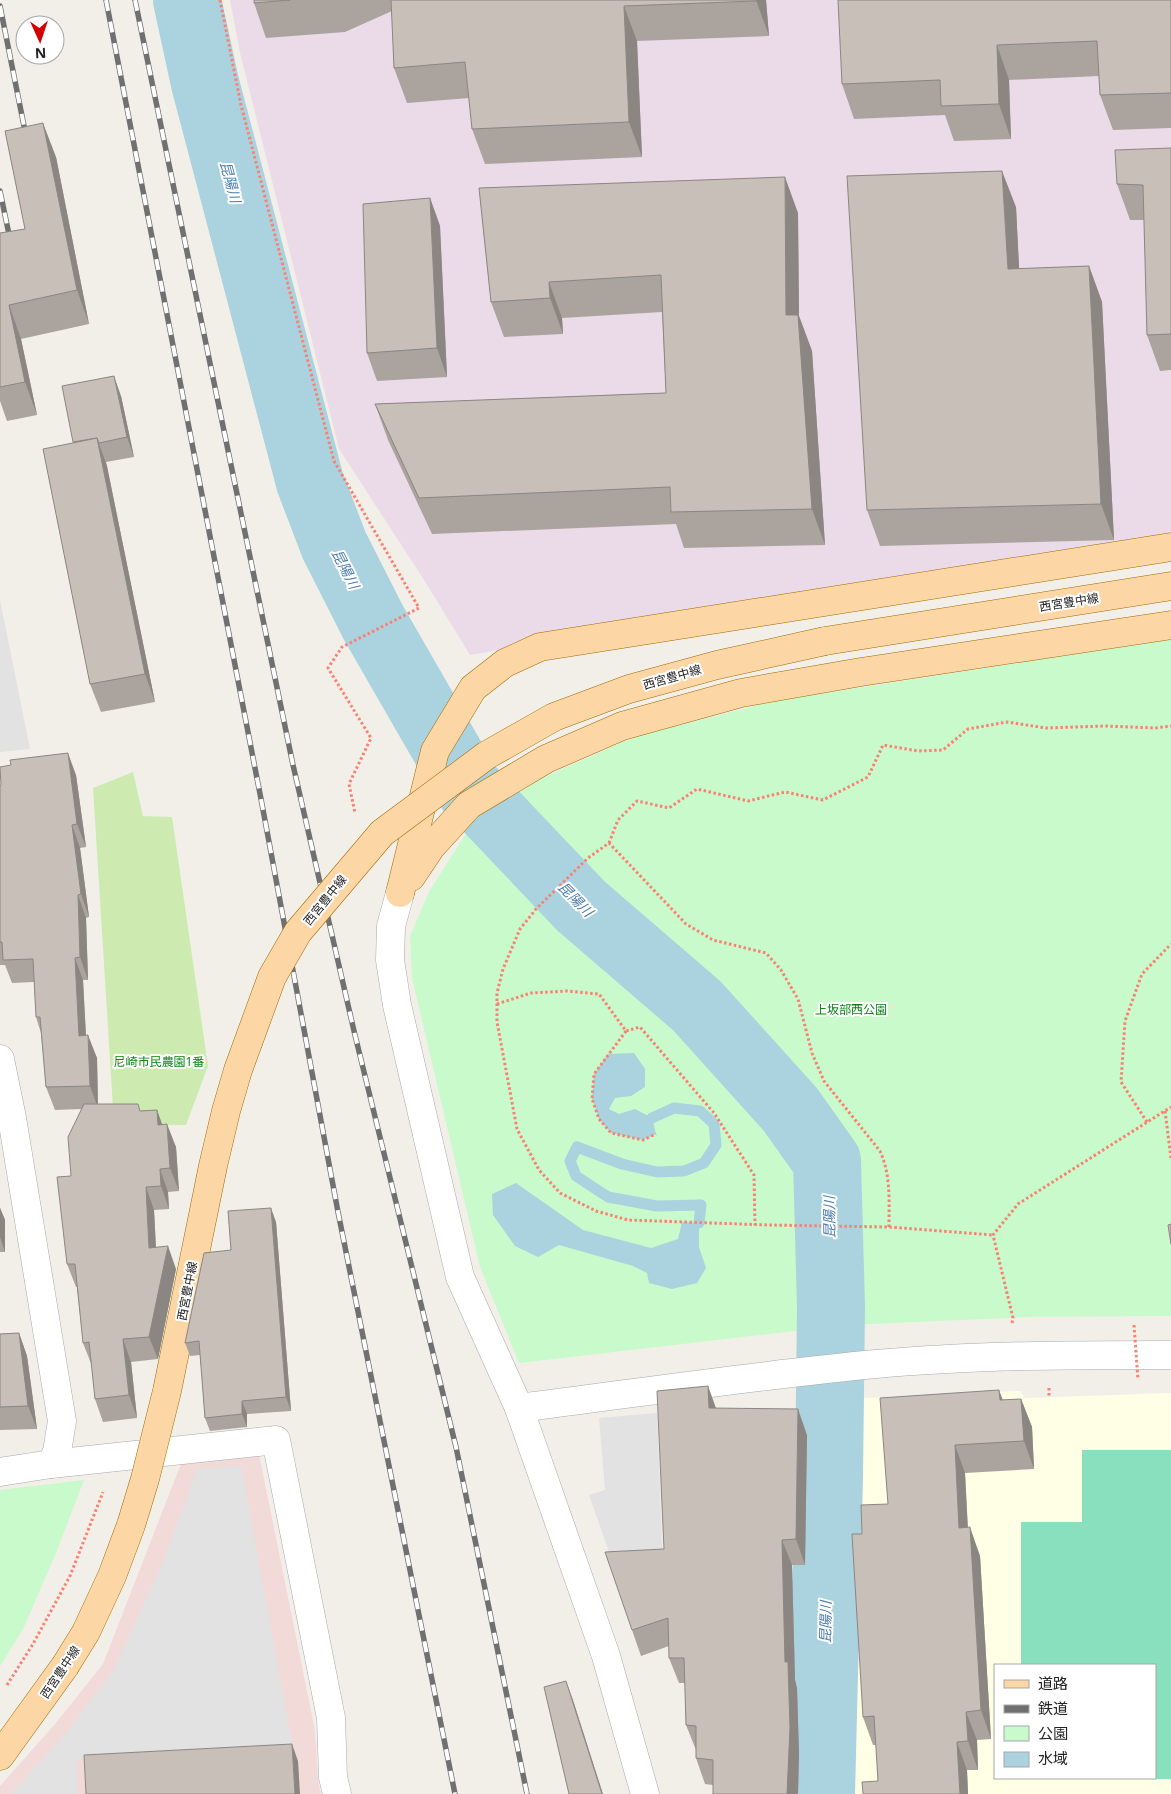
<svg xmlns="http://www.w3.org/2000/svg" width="1171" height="1794" viewBox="0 0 1171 1794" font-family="'Noto Sans','Noto Sans JP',sans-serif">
<rect width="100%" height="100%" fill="#f2efe9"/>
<path fill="#f2dad9" d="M259,1454L315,1730L318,1781L321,1794H0V1786L55,1724L103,1664L182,1461Z"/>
<path fill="#ebdbe8" d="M230,0H1171V534L470,655L426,583L339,449L240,53Z"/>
<path fill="#ffffe5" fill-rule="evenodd" d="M1020,1391L1025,1398L1171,1393V1794H834L844,1399ZM995,1665H1155V1778H995Z"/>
<path fill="#cdebb0" d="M133,772L143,816L172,817L208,1066L186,1125L114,1124L93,788Z"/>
<g fill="#c8facc">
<path d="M1171,639V1316L1031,1317L847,1325L519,1363L480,1267L412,978L410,936L430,890L465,835L492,810L542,778L634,737L774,701Z"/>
<path d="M84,1480L56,1553L23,1629L0,1666V1490Z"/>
</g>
<path fill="#88e0be" d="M1082,1450H1171V1779H1021V1778H1155V1665H1021V1522H1082Z"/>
<g fill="#e2e2e2">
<path d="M0,600L30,749L0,752Z"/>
<path d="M657,1413L663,1569L616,1572L589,1495L605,1490L599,1418Z"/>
<path d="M241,1466L292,1744L77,1759L78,1794H11L70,1728L113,1671L162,1564L197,1469Z"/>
</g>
<g fill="#aad3df">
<path d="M634,1053L645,1069V1087L631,1096L615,1098L609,1109L619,1114L635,1109L652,1118L656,1134L643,1140L611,1133L599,1119L592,1099L594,1074L608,1054Z"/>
<path d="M516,1183L583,1230L651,1248L678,1239L682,1222L699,1223V1247L706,1268L697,1283L672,1289L649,1283L647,1273L633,1266L559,1245L538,1257L515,1246L493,1215L492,1194Z"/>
</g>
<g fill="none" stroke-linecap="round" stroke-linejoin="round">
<path stroke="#aad3df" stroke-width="11" d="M652,1118L674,1108L700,1111L714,1124L716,1145L704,1163L684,1171L657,1172L622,1164L577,1147L570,1161L576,1176L608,1197L657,1206L701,1205L699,1223"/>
<path stroke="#aad3df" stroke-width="68" d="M187,0L205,83L310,482L334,545L373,622L468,787L581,906L697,1006L790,1109L827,1161L831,1307L829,1475L821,1794"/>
<g stroke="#a9a9a9" stroke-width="29">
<g id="minor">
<path d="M400,893L391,926L390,960L397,1005L460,1277L519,1408L606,1656L645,1794"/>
<path d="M0,1059L12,1118L62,1421L57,1452L51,1464L0,1472"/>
<path d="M519,1408C638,1393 757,1375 876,1364C974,1355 1073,1355 1171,1355"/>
<path d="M51,1464L276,1440L331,1718L333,1777L337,1794"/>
</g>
</g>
<g stroke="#a06b00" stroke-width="29">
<g id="major">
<path d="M825,641L1171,586"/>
<path d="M411,877L431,847L469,805L546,759L622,726L741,693L861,672L1171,625"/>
<path d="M400,893L435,751L473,688L505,663L540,647L1171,547"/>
<path d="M0,1756L65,1666"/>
</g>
</g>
<g stroke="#fa8072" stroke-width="3" stroke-dasharray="2.5 2.5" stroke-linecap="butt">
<path d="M220,0L241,105L334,461L419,608L342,647L328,668L371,738L349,784L355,813"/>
<path d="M609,843L618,820L637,801L669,808L697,789L748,801L785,792L823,800L868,777L883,745L918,751L943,750L968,729L1007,722L1046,728L1105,726L1155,728L1171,726"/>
<path d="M497,1004L531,993L567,991L599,994L626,1031L640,1027L714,1113L754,1175L755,1225"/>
<path d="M626,1031L594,1074L592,1099L599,1119L611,1133L643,1140L656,1134"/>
<path d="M1165,1111L1171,1158"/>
<path d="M1147,1122L1121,1082L1125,1021L1142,974L1171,944"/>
<path d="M889,1227C889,1201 891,1175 880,1151L824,1081L812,1053L798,999L781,970L766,953L713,940L686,924L609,843L588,858L536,909L520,929L503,969L497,993V1022L517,1129L539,1170L560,1193L596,1211L628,1220L768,1225L889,1227L993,1235"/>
<path d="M1012,1323L1013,1318L993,1235L1018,1204L1171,1107"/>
<path d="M1049,1388V1397"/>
<path d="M7,1685L33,1644L70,1576L103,1492"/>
</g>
<use href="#minor" stroke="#fff" stroke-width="28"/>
<use href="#major" stroke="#fcd6a4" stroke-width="28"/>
<g stroke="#707070" stroke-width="5.5">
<g id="rail">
<path d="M106,0L261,799L338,1212L455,1794"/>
<path d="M135,0L293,765L354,1031L456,1447L527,1794"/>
<path d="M0,6L27,141"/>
<path d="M0,191L11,244"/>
</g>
</g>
<use href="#rail" stroke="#fff" stroke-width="4" stroke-dasharray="11" stroke-linecap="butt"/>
<g stroke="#a06b00" stroke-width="29" stroke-linecap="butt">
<path id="major-bridge" d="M65,1666L86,1632L112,1576L131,1525L145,1479L167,1391L213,1166L226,1111L238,1070L272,977L298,932L382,833L487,755L554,717L629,689L717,665L825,641"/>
</g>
<path stroke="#fa8072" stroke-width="3" stroke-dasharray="2.5 2.5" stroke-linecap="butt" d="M1134,1325L1138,1380"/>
<use href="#major-bridge" stroke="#fcd6a4" stroke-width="28"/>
</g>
<g fill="#aba49e">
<path d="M254,0H766L769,36L637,41L642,157L485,164L472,129L469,98L407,103L394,68L392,11L345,32L266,38L254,3Z"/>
<path d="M1171,0V128L1113,130L1100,95L1099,76L1009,80L1011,139L954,141L945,115L854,119L842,84Z"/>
<path d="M1171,148V370L1160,371L1147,335L1144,220H1130L1117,184Z"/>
<path d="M56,157L89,324L21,339L37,415L7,421L0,401V233L25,229Z"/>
<path d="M479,188L798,213L799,316L812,351L825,545L684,548L676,524L432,534L388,440L375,404L666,393L662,312L562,318L563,334L504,337L491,302Z"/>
<path d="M430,198L440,226L447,377L377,381L367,353Z"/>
<path d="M1016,207L1019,269L1089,266L1102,302L1114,540L880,546L867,510Z"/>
<path d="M121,396L134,457L106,462L155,702L101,712L90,684L73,442Z"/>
<path d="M76,775L86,847L80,848L89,917L86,918L88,980H83L86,1035L97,1058L98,1104H138L140,1111L157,1110L162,1124L176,1147L179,1191L168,1192L169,1209L154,1210L156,1247L176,1269L158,1359L131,1362L137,1418L103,1422L95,1399L92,1366L83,1343L77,1287H76L67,1264L71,1176L82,1109L55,1110L46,1087L41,1033L36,1017L34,982L12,983L5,965H0V786Z"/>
<path d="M0,1208L5,1220V1252H0Z"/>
<path d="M276,1222L291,1411L247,1414V1427L210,1431L205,1418L200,1355L190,1356L185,1343L231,1250Z"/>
<path d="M19,1333L27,1356L37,1429L0,1430V1334Z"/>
<path d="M708,1386L716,1408L807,1435L805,1565H792L795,1680L797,1688L799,1754L798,1794H713V1785L705,1784L696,1758V1750L686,1725L685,1683H679L669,1658V1646L641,1656L632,1630L664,1549Z"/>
<path d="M1021,1399L1032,1427L1034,1469L965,1473L968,1528L980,1556L991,1739L977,1740L978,1770H967L968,1794H863L878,1781L876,1745H873L863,1717L862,1534L888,1504L1003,1400Z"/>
</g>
<g fill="#8b8681">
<path d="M756,0H766L769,36Z"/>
<path d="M624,6L637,41L642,157L629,122Z"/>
<path d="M997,45L1009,80L1011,139L999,104Z"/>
<path d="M43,123L56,157L89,324L77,290Z"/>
<path d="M1002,171L1016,207L1021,305L1008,269Z"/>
<path d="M785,177L798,213L799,316L812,351L825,545L812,509L786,315Z"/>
<path d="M430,198L440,226L447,377L437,348Z"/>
<path d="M1089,266L1102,302L1114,540L1101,504Z"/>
<path d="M549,282L562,318L563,334L550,298Z"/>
<path d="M9,305L21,339L37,415L25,382Z"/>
<path d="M114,376L121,396L134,457L127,437Z"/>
<path d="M97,438L107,466L155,702L145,674Z"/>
<path d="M68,753L76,775L86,847L77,824Z"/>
<path d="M72,825L80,848L89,917L81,894Z"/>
<path d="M78,895L86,918L88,980L80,957Z"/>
<path d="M75,958L83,980L87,1058L79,1036Z"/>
<path d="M88,1035L97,1058L98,1108L90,1086Z"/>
<path d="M157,1110L165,1133L158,1125Z"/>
<path d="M167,1124L176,1147L179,1191L170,1168Z"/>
<path d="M160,1169L168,1192L169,1209L161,1186Z"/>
<path d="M146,1187L154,1210L157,1271L149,1248Z"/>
<path d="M0,1208L5,1220V1252L0,1237Z"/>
<path d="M271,1208L276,1222L291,1411L286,1397Z"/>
<path d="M168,1246L176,1269L158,1359L149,1337Z"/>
<path d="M19,1333L27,1356L37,1429L28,1406Z"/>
<path d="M123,1339L131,1362L137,1418L129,1395Z"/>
<path d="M708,1386L717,1412L709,1408Z"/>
<path d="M999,1390L1010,1419L1000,1400Z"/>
<path d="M1021,1399L1032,1427L1034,1469L1024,1441Z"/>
<path d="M242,1401L247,1414V1427L242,1414Z"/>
<path d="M798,1409L807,1435L805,1565L796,1539Z"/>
<path d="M955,1445L965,1473L969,1556L959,1528Z"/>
<path d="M970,1527L980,1556L991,1739L981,1710Z"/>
<path d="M782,1540L792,1565L795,1680L797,1688L799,1754L798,1794H787L785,1662Z"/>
<path d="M566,1681L573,1700L603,1794H602Z"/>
<path d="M966,1712L977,1740L978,1770L968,1741Z"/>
<path d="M957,1742L967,1770L968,1794H960Z"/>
<path d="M292,1744L298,1761L300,1794H295Z"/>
</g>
<g fill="#c7bfb8" stroke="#8b8681">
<path d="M254,0H290L254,3Z"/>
<path d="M391,0H756V1L624,6L629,122L472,129L465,62L394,68Z"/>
<path d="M838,0H1171V93L1100,95L1097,41L997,45L999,104L941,106L940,80L842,84Z"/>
<path d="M43,123L77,290L9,305L25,382L0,387V233L25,229L5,131Z"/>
<path d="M1171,148V334L1147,335L1143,185L1117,184L1115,150Z"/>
<path d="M1002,171L1008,269L1089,266L1101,504L867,510L847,176Z"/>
<path d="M785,177L786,315H798L812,509L671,512L670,487L419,498L375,404L666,393L661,275L549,282L550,298L491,302L479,188Z"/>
<path d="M430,198L437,348L367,353L363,204Z"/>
<path d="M114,376L127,437L99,443L97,438L73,442L62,386Z"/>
<path d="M97,438L145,674L90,684L43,449Z"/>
<path d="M68,753L77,824L72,825L81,894L78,895L80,957L75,958L79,1036L88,1035L90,1086L46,1087L40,1017H36L33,959L3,960L2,942H0V786L1,785L0,767L11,765L10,760Z"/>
<path d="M84,1104H138L140,1111L157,1110L158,1125L167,1124L170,1168L160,1169L161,1186L146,1187L149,1248L168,1246L149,1337L123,1339L129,1395L95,1399L89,1342L83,1343L75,1264H67L57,1177L71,1176L68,1137Z"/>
<path d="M271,1208L286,1397L242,1401V1414L205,1418L199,1341L185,1343L204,1253L231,1250L228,1211Z"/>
<path d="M1171,1224V1244L1168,1225Z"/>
<path d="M19,1333L28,1406L0,1407V1334Z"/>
<path d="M708,1386L709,1408L798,1409L796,1539L782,1540L785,1662H788L790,1728L787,1794H713V1760L696,1758V1726L686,1725L684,1658H669L668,1618L632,1630L605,1552L664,1549L657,1391Z"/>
<path d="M999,1390L1000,1400L1021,1399L1024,1441L955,1445L959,1528L970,1527L981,1710L966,1712L968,1741L957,1742L960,1794H863L862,1782L878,1781L874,1716L863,1717L852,1534H862L861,1505L888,1504L880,1398Z"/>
<path d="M566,1681L602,1794H569L544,1687Z"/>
<path d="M292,1744L295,1794H86L84,1755Z"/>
</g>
<g text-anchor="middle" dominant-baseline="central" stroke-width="4" stroke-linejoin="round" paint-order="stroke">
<g font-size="12" fill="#222" stroke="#fff">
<text transform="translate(1069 602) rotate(-9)">西宮豊中線</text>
<text transform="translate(672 677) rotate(-16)">西宮豊中線</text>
<text transform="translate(325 900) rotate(-51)">西宮豊中線</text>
<text transform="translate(187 1291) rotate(-79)">西宮豊中線</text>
<text transform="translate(60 1672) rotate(-56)">西宮豊中線</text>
</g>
<g font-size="12" fill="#0c8416" stroke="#fff">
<text x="851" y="1009">上坂部西公園</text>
<text x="159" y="1061">尼崎市民農園1番</text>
</g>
<g font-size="14" font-style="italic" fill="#4a7aab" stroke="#fff">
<text transform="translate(231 182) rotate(75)">昆陽川</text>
<text transform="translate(346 569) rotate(63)">昆陽川</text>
<text transform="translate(576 899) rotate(45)">昆陽川</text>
<text transform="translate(829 1217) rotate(-91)">昆陽川</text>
<text transform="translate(825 1622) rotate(-89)">昆陽川</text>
</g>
</g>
<rect x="994" y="1664" width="162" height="115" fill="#ffffff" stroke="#a7a7a7"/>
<rect x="1004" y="1680" width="25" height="8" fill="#fcd6a4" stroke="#a7a7a7"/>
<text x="1038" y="1689" font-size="15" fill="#222222">道路</text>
<rect x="1004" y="1705" width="25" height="8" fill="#707070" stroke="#a7a7a7"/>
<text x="1038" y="1714" font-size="15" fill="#222222">鉄道</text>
<rect x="1004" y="1726" width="25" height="15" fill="#c8facc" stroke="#a7a7a7"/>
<text x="1038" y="1739" font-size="15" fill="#222222">公園</text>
<rect x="1004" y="1752" width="25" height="15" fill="#aad3df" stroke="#a7a7a7"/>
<text x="1038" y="1764" font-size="15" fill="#222222">水域</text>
<g transform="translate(40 40) rotate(177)"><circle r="24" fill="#ffffff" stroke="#a7a7a7"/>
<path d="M0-4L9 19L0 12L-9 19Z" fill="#d40000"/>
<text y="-8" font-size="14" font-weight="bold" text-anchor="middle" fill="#222222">N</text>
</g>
</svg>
